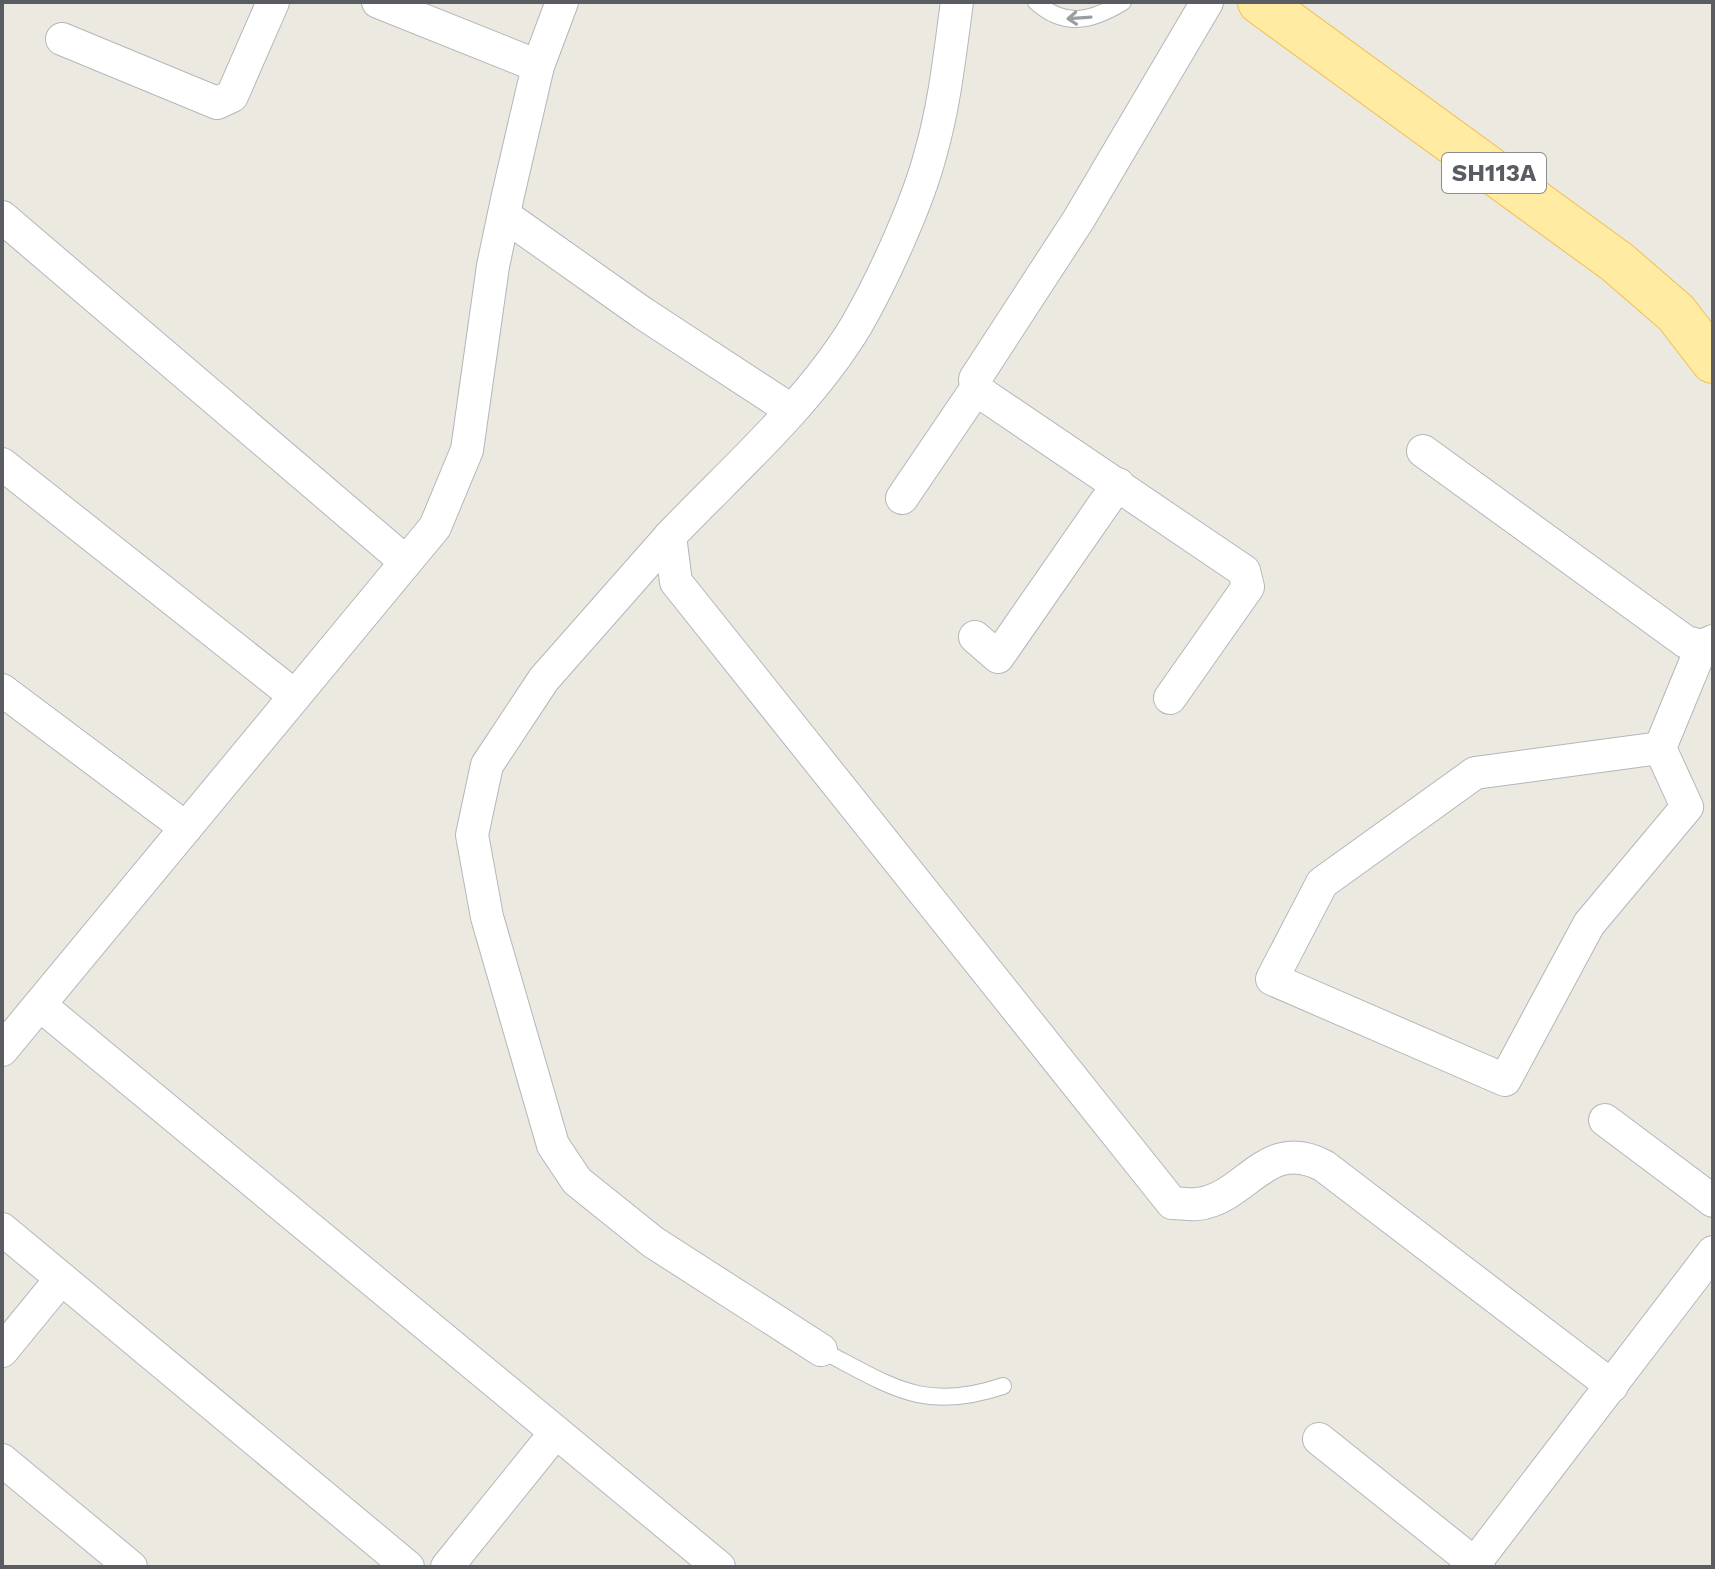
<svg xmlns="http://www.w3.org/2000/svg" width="1715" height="1569" viewBox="0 0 1715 1569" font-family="'Work Sans',sans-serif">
<rect width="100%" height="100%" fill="#ece9e0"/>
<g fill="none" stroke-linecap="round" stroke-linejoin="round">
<g stroke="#b3b6bb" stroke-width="18">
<g id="service">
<path d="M1036,2C1065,28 1092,21 1123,2"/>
<path d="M821,1350C891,1386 923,1413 1003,1386"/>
</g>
</g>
<g stroke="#b3b6bb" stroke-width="34">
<g id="minor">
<path d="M378,2L538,66"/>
<path d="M957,2C950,52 945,103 931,152C918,203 882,281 856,326C808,405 733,470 670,536L676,582L1172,1203C1180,1203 1190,1205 1198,1204C1247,1198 1266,1135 1324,1166L1612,1386"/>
<path d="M62,39L217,103L232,96L273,2"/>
<path d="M504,215L644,314L791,410"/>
<path d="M2,217L406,562"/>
<path d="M1423,451L1686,642L1702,646L1713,641"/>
<path d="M2,464L295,696"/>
<path d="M902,498L976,389"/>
<path d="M670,536L544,679L487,765L472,835L487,917L553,1145L577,1181L653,1242L821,1350"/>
<path d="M975,637L998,657L1118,484"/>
<path d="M2,690L186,828"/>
<path d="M1170,698L1248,587L1244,571L987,397L976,389L975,379L1079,219L1207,2"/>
<path d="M1660,748L1687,807L1589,924L1505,1080L1272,979L1322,883L1475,773L1660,748L1702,646"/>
<path d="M40,1005L719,1567"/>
<path d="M2,1050L435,527L467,450L493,266L508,195L538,66L562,2"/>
<path d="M1605,1120L1713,1201"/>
<path d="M2,1229L408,1567"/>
<path d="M2,1351L61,1279"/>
<path d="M1319,1439L1479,1567"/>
<path d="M2,1460L131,1567"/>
<path d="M447,1567L556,1432"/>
<path d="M1472,1567L1713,1252"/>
</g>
</g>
<g stroke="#f2bf52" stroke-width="46">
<path id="primary" d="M1260,2L1617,262L1676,313L1713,361"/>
</g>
<use href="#service" stroke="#fff" stroke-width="16"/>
<use href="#minor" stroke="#fff" stroke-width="32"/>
<use href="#primary" stroke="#ffeca2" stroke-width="44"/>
</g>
<defs><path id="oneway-shaft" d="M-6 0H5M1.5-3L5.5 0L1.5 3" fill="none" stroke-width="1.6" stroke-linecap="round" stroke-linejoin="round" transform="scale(2)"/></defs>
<use stroke="#9b9ea0" href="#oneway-shaft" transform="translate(1079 18) rotate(176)"/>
<g text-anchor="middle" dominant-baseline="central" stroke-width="6" stroke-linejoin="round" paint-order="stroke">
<rect fill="#fff" stroke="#8b8e90" stroke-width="2" x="1442" y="153" width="104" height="40" rx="6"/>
<g font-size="24" font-weight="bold" fill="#595d61">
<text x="1494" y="173">SH113A</text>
</g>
</g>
<rect width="1715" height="1569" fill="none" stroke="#595d61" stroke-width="8"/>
</svg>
